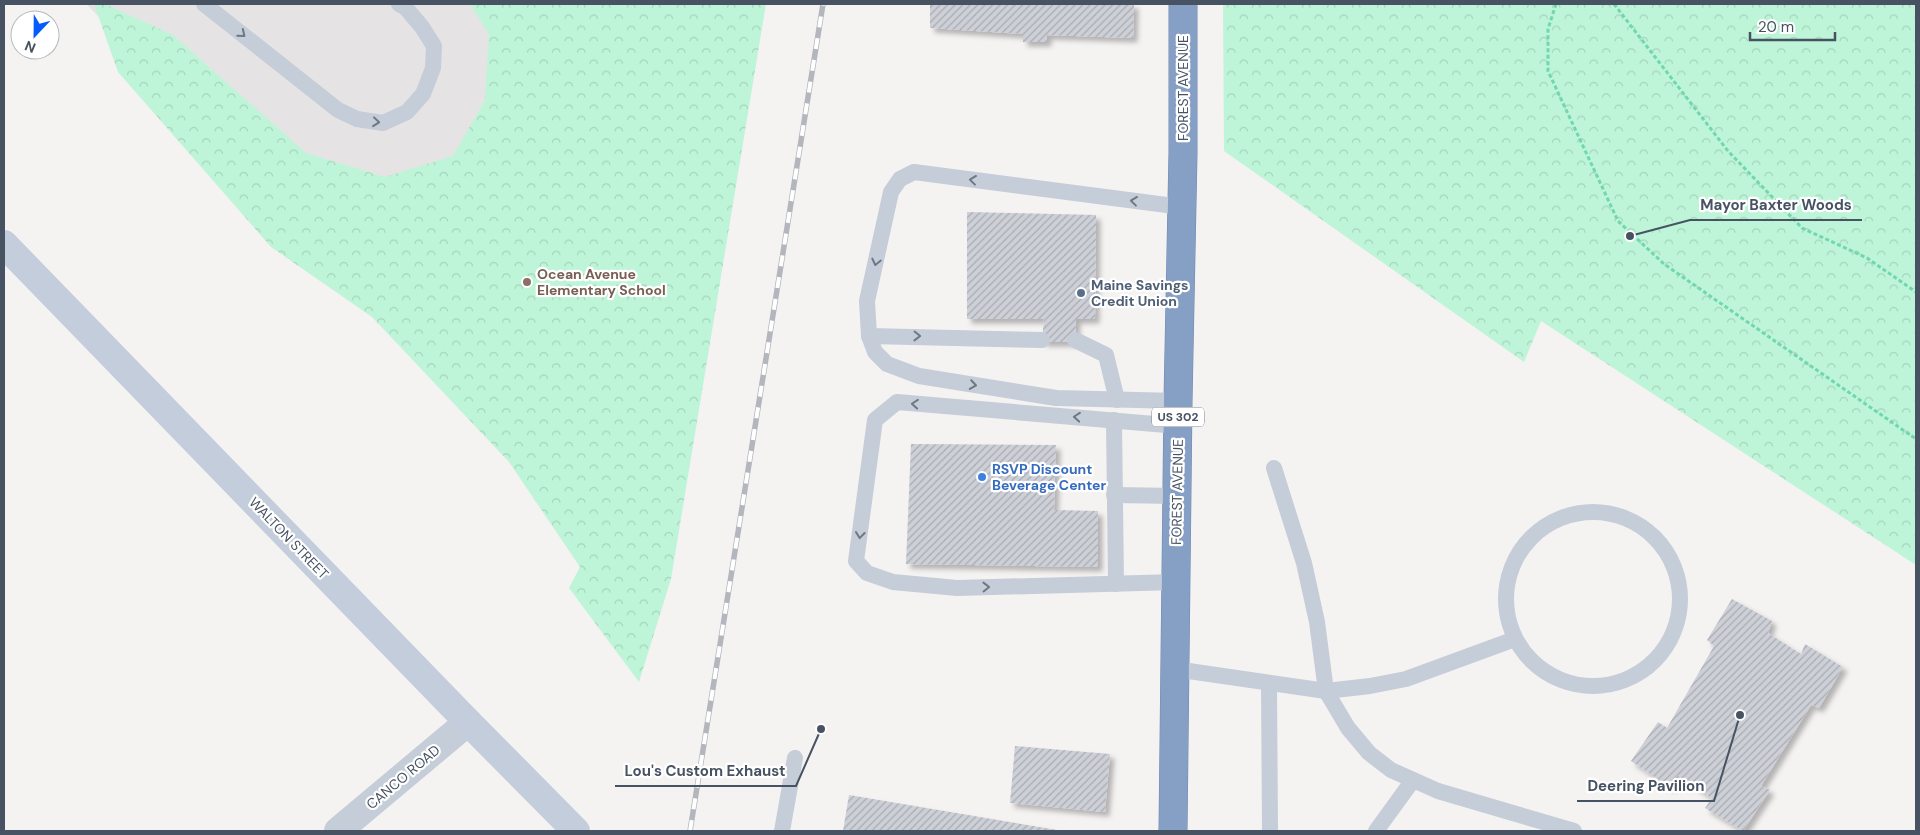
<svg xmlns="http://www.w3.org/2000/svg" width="1920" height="835" viewBox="0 0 1920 835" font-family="'DM Sans',sans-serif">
<defs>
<pattern id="forest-crowns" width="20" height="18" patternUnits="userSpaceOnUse" patternTransform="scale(1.25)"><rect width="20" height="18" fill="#bef5d8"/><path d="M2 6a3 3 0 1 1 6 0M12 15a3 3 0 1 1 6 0" fill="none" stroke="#a5d4bc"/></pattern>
<pattern id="building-hatch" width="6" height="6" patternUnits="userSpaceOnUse" patternTransform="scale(1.25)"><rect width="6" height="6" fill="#ced0d8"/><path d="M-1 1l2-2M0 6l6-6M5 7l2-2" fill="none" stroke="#a9abb3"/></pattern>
<filter id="shadow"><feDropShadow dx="4.5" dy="4.5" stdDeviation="2.5" flood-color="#0004"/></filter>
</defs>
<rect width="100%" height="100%" fill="#f5f2f2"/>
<path fill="#e6e3e4" d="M86,4H735L643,561Z"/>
<g fill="url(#forest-crowns)">
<path d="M94,4H105L173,35L306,153L385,177L453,156L485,100L489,34L470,4H766L671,579L639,682L569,588L580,567L509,462L372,317L271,247L118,72Z"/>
<path d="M1223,4H1916V565L1541,321L1524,362L1224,151Z"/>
</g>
<g fill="url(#building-hatch)" filter="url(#shadow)">
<path d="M930,4H1134L1133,38L1047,35V42H1023V34L930,28Z"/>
<path d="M967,212L1096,215L1095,319H1076L1075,342H1042L1044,319H967Z"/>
<path d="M911,444L1056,445L1054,510L1098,511V567L906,564Z"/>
<path d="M1732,599L1772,621L1768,633L1801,654L1805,644L1843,667L1819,708L1811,705L1761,786L1770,790L1743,831L1705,808L1712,798L1677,775L1671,788L1631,761L1658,722L1667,728L1714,646L1707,640Z"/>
<path d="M1015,746L1110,754L1105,812L1010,803Z"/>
<path d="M849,795L1057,830V831H843Z"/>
</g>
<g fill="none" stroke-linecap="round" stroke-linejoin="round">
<g stroke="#7089b1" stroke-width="29">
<path id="highway" d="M1173,831L1178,401L1183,153V4"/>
</g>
<g stroke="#71d7ae" stroke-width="3" stroke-dasharray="4 2.5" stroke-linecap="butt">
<path d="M1556,4L1548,29V71L1618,221L1664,264L1916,439"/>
<path d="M1614,4L1728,151L1802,228L1867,258L1916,292"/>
</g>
<g stroke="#c5cdd8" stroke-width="16">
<path d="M204,4L338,110L357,119L383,123L407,112L423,94L433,68L434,46L422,27L405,7L399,4"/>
<path d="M869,336L1042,340"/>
<path d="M1075,340L1106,355L1117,400"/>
<path d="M1178,401L1056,398L919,376L887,364L875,352L869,336L867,301L891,192L900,179L914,172L1182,207"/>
<path d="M1114,420L1116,584"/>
<path d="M1274,468L1304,563L1317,622L1326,691L1348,728L1369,753L1391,770L1438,791L1574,831"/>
<path d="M1114,495L1177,496"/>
<circle cx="1593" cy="599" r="87"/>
<path d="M1176,582L957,588L893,582L867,573L856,561L875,420L897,402L1178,426"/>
<path d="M1175,669L1326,691L1370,686L1406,679L1515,639"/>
<path d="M1269,683L1270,831"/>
<path d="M782,831L795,758"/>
<path d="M1376,831L1413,780"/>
</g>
<path stroke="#c5cdd8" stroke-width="28" d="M338,831L468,722"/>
<path stroke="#c3cddc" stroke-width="28" d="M4,244L468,722L576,831"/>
<use href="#highway" stroke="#859fc5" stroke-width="28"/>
<g stroke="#b3b6bd" stroke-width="5.5">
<path id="rail" d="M690,831L823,4"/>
</g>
<use href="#rail" stroke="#fff" stroke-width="4" stroke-dasharray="11" stroke-linecap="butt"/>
</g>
<defs><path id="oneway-chevron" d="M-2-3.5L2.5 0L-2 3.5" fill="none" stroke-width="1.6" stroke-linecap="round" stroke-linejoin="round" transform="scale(1.25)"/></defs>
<g stroke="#6d7885">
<use href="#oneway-chevron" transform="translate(242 34) rotate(39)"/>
<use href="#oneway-chevron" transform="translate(376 122) rotate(6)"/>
<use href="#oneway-chevron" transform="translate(973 180) rotate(-173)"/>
<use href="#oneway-chevron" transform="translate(1134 201) rotate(-173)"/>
<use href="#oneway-chevron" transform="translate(876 262) rotate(103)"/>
<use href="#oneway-chevron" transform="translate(917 336) rotate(1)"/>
<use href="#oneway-chevron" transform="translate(973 385) rotate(9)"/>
<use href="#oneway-chevron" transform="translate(915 404) rotate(-175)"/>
<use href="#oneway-chevron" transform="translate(1077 417) rotate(-175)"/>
<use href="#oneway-chevron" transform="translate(860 535) rotate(97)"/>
<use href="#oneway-chevron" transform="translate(986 587) rotate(-1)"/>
</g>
<circle fill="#8d6e63" stroke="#fff" stroke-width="2" cx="527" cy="282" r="5"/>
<circle fill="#5c6f8a" stroke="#fff" stroke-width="2" cx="1081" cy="293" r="5"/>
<circle fill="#3f7fe0" stroke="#fff" stroke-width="2" cx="982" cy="477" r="5"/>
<g text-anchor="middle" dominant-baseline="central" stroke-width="4.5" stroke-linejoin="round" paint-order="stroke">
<rect fill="#fff" stroke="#7e8791" stroke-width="1" x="1152" y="407.5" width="52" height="19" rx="4"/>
<g font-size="12" font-weight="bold" fill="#475362">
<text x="1178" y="417">US 302</text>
</g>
<g font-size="14" fill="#475362" stroke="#fff">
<text transform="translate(1183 88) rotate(-90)">FOREST AVENUE</text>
<text transform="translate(1177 492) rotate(-89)">FOREST AVENUE</text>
<text transform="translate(289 538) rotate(46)">WALTON STREET</text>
<text transform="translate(403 777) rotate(-40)">CANCO ROAD</text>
</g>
<g font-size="14" font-weight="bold" fill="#785e54" stroke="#fff" text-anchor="start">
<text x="537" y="274">Ocean Avenue<tspan x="537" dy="16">Elementary School</tspan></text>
</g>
<g font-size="14" font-weight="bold" fill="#4e5e75" stroke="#fff" text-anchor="start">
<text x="1091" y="285">Maine Savings<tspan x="1091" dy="16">Credit Union</tspan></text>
</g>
<g font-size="14" font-weight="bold" fill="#366cbe" stroke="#fff" text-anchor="start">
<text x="992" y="469">RSVP Discount<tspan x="992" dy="16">Beverage Center</tspan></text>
</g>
</g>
<path fill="none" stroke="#475362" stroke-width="2" d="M1630 236L1690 220H1862M821 729L796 786H615M1740 715L1714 801H1577"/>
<g fill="#475362" stroke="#fff" stroke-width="2">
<circle cx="1630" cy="236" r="5"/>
<circle cx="821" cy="729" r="5"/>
<circle cx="1740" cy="715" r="5"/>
</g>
<g font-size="15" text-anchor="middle" font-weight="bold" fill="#475362" stroke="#fff" stroke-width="4.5" stroke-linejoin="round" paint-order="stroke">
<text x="1776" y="210">Mayor Baxter Woods</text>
<text x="705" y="776">Lou's Custom Exhaust</text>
<text x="1646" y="791">Deering Pavilion</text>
</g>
<rect width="1920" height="835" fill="none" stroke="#475362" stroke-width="10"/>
<g transform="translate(35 35) rotate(202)"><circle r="24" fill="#ffffff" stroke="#b5bac0"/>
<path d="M0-4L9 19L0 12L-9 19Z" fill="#065bfb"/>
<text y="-8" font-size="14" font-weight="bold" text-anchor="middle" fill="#475362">N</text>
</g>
<path d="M1750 32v8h85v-8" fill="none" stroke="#475362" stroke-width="2.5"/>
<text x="1758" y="32" font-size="15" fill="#475362" stroke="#ffffff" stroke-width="4" paint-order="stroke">20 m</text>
</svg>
